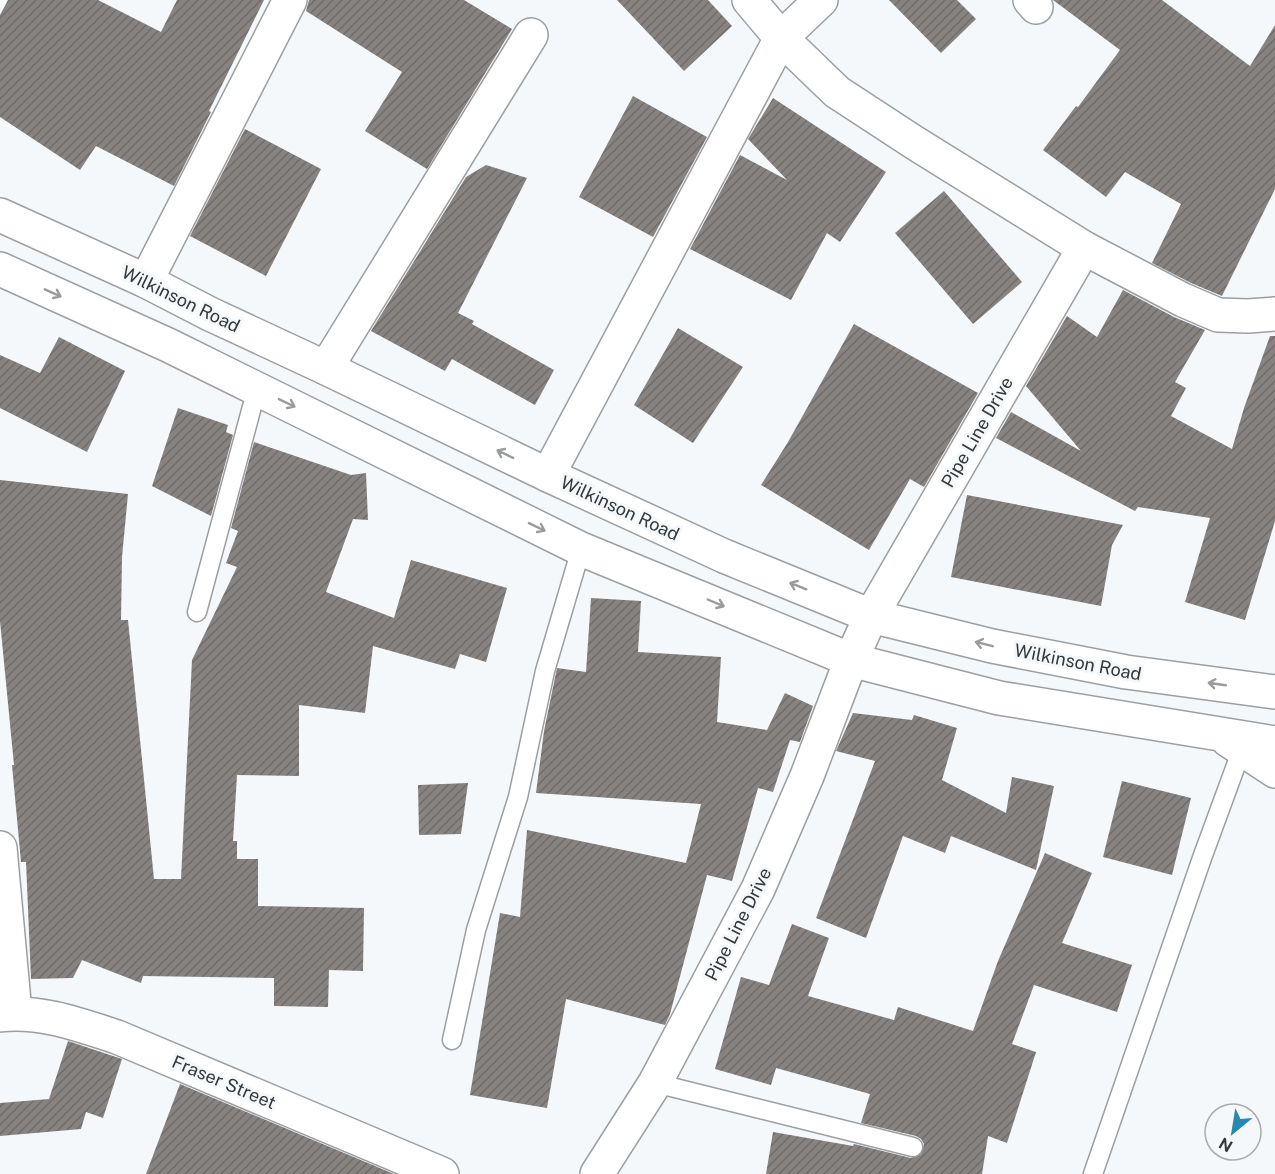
<svg xmlns="http://www.w3.org/2000/svg" width="1275" height="1174" viewBox="0 0 1275 1174" font-family="'Public Sans',sans-serif">
<defs>
<pattern id="building-hatch" width="6" height="6" patternUnits="userSpaceOnUse" patternTransform="scale(1.5)"><rect width="6" height="6" fill="#878381"/><path d="M-1 1l2-2M0 6l6-6M5 7l2-2" fill="none" stroke="#6f6c6b"/></pattern>
</defs>
<rect width="100%" height="100%" fill="#f5f8fb"/>
<g fill="url(#building-hatch)">
<path d="M8,0H98L161,32L177,0H264L209,111L211,112L174,186L96,146L80,170L0,117V15Z"/>
<path d="M309,0H464L512,29L427,169L365,131L402,72L306,11Z"/>
<path d="M617,0H708L732,26L684,71Z"/>
<path d="M889,0H957L976,19L941,53Z"/>
<path d="M1053,0H1162L1250,66L1275,25V189L1222,296L1191,283L1152,263L1181,204L1125,172L1106,197L1043,150L1076,106L1078,107L1120,50Z"/>
<path d="M633,96L707,137L653,237L579,197Z"/>
<path d="M773,98L886,172L840,242L827,233L791,300L690,249L740,155L787,180L748,139Z"/>
<path d="M245,129L321,169L266,276L190,236Z"/>
<path d="M486,165L527,178L458,313L474,321L472,324L554,370L535,405L452,359L445,371L371,331L466,177Z"/>
<path d="M944,191L1022,282L973,324L895,233Z"/>
<path d="M1123,290L1174,317L1205,330L1175,382L1186,388L1171,416L1232,449L1244,408L1270,336H1275V521L1245,620L1185,602L1210,518L1138,507L1135,511L996,438L1011,412L1081,451L1026,386L1067,316L1097,337Z"/>
<path d="M854,324L978,393L924,487L910,479L869,550L761,485L788,442Z"/>
<path d="M678,328L743,367L693,443L634,405Z"/>
<path d="M59,337L125,371L87,452L0,408V355L40,373Z"/>
<path d="M178,408L228,425L226,432L233,435L211,516L152,486Z"/>
<path d="M254,442L351,475L366,473L368,520L353,519L326,592L394,618L411,560L507,588L486,662L460,654L455,669L373,646L365,713L299,705V776L237,775L233,841H237V859H258V906L364,908L363,971L329,970L328,1007L274,1006V978L143,976L141,983L82,960L73,978L31,979L26,862H21L12,765H14L0,621V480L128,494L122,557L121,620H128L154,879H181L192,660L237,567L226,563L238,531L231,528Z"/>
<path d="M967,495L1123,525L1112,545L1101,606L951,577Z"/>
<path d="M591,598L641,601L638,652L721,657L717,722L767,730L785,693L813,706L800,742L790,740L773,792L758,788L732,881L707,875L670,1014L665,1025L566,999L547,1108L470,1095L500,913L520,917L527,830L686,863L701,804L536,793L544,731L557,668L586,672Z"/>
<path d="M853,713L912,720L914,715L957,728L942,780L1006,813L1012,777L1054,786L1036,870L951,836L945,853L903,836L866,938L816,918L875,761L836,751Z"/>
<path d="M1122,781L1191,798L1172,875L1103,857Z"/>
<path d="M468,783L461,834L419,835L418,785Z"/>
<path d="M1045,853L1092,873L1062,943L1132,965L1117,1012L1034,985L1012,1044L1036,1052L1007,1143L988,1136L982,1174H766L773,1132L853,1146L854,1144L911,1158L921,1154L924,1144L921,1139L916,1136L861,1123L870,1094L776,1068L771,1085L715,1069L741,977L769,985L792,924L829,938L808,996L894,1020L898,1007L973,1031L998,961Z"/>
<path d="M68,1041L122,1059L103,1118L86,1112L81,1129L0,1136V1103L49,1099Z"/>
<path d="M180,1084L394,1174H146Z"/>
</g>
<g fill="none" stroke-linecap="round" stroke-linejoin="round">
<g stroke="#9c9fa2" stroke-width="21">
<g id="service">
<path d="M197,612L257,388"/>
<path d="M452,1040L476,930L518,797L545,671L581,549"/>
<path d="M655,1083L913,1147"/>
<path d="M1093,1174L1202,858L1242,749"/>
</g>
</g>
<g stroke="#9c9fa2" stroke-width="36">
<g id="minor">
<path d="M749,0L781,38L837,92L915,143L1084,248L1183,300L1218,315L1248,316L1275,314"/>
<path d="M1030,0L1036,7"/>
<path d="M146,281L290,0"/>
<path d="M326,368L531,35"/>
<path d="M548,475L781,38L821,0"/>
<path d="M0,848L15,1013"/>
<path d="M0,1015C40,1010 80,1025 117,1037L442,1174"/>
<path d="M597,1174L655,1083L758,889L807,776L851,660L871,616L1084,248"/>
</g>
</g>
<g stroke="#9c9fa2" stroke-width="36">
<g id="primary">
<path d="M0,215L146,281L210,314L326,368L548,475L724,556L871,616L992,646L1126,672L1275,692"/>
<path d="M0,269L168,345L581,549L851,660L999,698L1275,743"/>
<path d="M1228,740L1275,771"/>
</g>
</g>
<use href="#service" stroke="#fff" stroke-width="18"/>
<use href="#minor" stroke="#fff" stroke-width="33"/>
<use href="#primary" stroke="#fff" stroke-width="33"/>
</g>
<defs><path id="oneway-shaft" d="M-6 0H5M1.5-3L5.5 0L1.5 3" fill="none" stroke-width="1.6" stroke-linecap="round" stroke-linejoin="round" transform="scale(1.5)"/></defs>
<g stroke="#9a9b9c">
<use href="#oneway-shaft" transform="translate(53 293) rotate(24)"/>
<use href="#oneway-shaft" transform="translate(287 403) rotate(26)"/>
<use href="#oneway-shaft" transform="translate(505 454) rotate(-154)"/>
<use href="#oneway-shaft" transform="translate(537 527) rotate(26)"/>
<use href="#oneway-shaft" transform="translate(798 586) rotate(-158)"/>
<use href="#oneway-shaft" transform="translate(716 603) rotate(23)"/>
<use href="#oneway-shaft" transform="translate(984 644) rotate(-166)"/>
<use href="#oneway-shaft" transform="translate(1217 684) rotate(-172)"/>
</g>
<g text-anchor="middle" dominant-baseline="central" stroke-width="6" stroke-linejoin="round" paint-order="stroke">
<g font-size="18" fill="#363738" stroke="#f5f8fb">
<text transform="translate(181 299) rotate(26)">Wilkinson Road</text>
<text transform="translate(977 432) rotate(-60)">Pipe Line Drive</text>
<text transform="translate(620 508) rotate(25)">Wilkinson Road</text>
<text transform="translate(1078 662) rotate(11)">Wilkinson Road</text>
<text transform="translate(738 924) rotate(-63)">Pipe Line Drive</text>
<text transform="translate(224 1082) rotate(23)">Fraser Street</text>
</g>
</g>
<g transform="translate(1233 1132) rotate(210)"><circle r="28" fill="#f5f8fb" stroke="#a9abad" stroke-width="1.5"/>
<path d="M0-4.5L10 22L0 15L-10 22Z" fill="#2888b3"/>
<text y="-9" font-size="16" font-weight="bold" text-anchor="middle" fill="#363738">N</text>
</g>
</svg>
